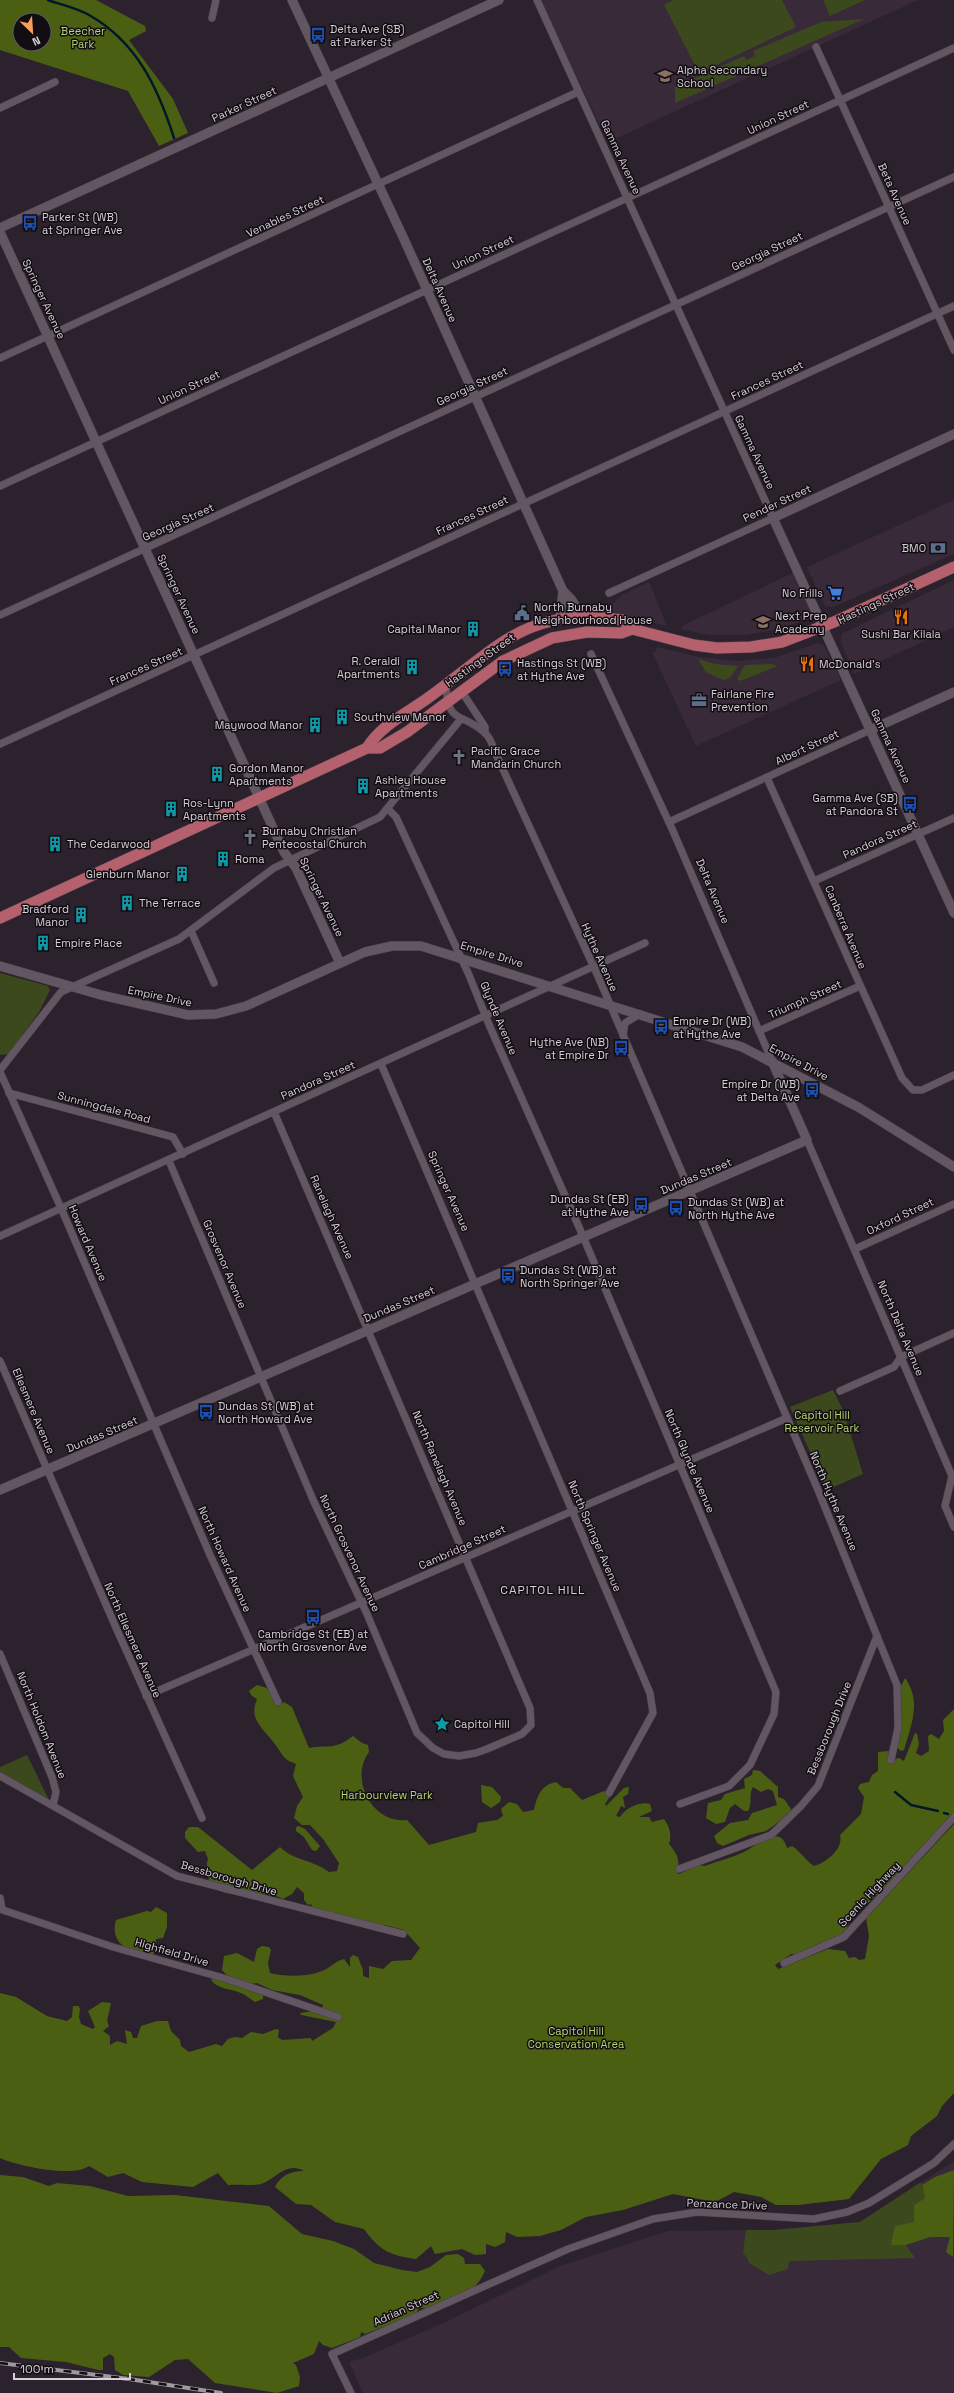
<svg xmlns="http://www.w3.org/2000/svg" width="954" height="2393" viewBox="0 0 954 2393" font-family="'Space Grotesk',sans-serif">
<rect width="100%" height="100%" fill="#2c222d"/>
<g fill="#392a3a">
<path d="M540,0H918L608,142Z"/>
<path d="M954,500V554L833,607L825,606L807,567Z"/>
<path d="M793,573L810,611L807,619L780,629L746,635H710L680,629L684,625Z"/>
<path d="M954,580V627L854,674L841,642V634Z"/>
<path d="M649,582L667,626L608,611V603H614L622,595Z"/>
<path d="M818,643L824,646L841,680L696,746L652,652H655L657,647L699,657L738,661L774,658Z"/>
<path d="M954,2161V2393H363L349,2362L366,2357L452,2319L560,2266L668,2231L772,2230L860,2222Z"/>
</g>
<g fill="#3c491d">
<path d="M673,0H782L796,27L699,73L664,5Z"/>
<path d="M823,0H865L830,16Z"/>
<path d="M864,19L675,103V87L744,56L746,60L755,56L753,51L821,22Z"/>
<path d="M698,659L715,664L738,666L730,678L723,680L706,672Z"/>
<path d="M771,664L778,666L740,681L737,679L745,665Z"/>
<path d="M0,973L48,986L50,990L39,1012L9,1054L0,1055Z"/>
<path d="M833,1390L843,1410L863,1474L827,1490L790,1407Z"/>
<path d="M27,1755L49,1800L0,1773V1767Z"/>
<path d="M921,2182L925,2198L914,2205V2222L892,2245H906L915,2258L789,2261L788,2269L769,2275L749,2263L748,2259L743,2253L746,2230H774L860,2222Z"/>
</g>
<g fill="#4b5f13" fill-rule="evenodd">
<path d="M0,0H96L145,26L146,31L129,40L173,99L188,133L159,146L128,91L0,50ZM20,20H44V44H20Z"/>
<path d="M905,1678C922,1701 911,1726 904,1750L901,1751L897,1748L899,1690Z"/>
<path d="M257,1685L267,1688L278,1706L284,1702L292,1707L309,1748C331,1744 333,1751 353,1736L362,1743L368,1745L369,1752C349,1779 372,1824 407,1820L429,1845L476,1832L478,1823L497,1820L503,1816L501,1809L509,1802L517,1804L523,1812L534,1810C537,1796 541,1785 556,1782L563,1788H570L582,1800L604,1791L611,1795L605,1804L606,1806L624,1788L629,1787L628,1794L623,1797L625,1808L621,1806L616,1816L620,1817C625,1808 641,1801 650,1804L652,1811L639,1817H649L652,1822L664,1819C670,1827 672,1836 669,1844C678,1855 680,1859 677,1873L679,1874L698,1865L705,1866C717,1861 732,1858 744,1852C757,1845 780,1823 787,1848L792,1846C801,1852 805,1860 814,1866C825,1863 844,1849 840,1835L861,1814L864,1797L858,1788L860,1784L869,1782L872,1775L878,1771V1752L889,1751L888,1761L899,1758L904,1761L915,1733L917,1734L919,1744L916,1753L921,1756L929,1751L928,1736L931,1734L939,1739L944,1731L943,1720L954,1709V1814L889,1883L849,1921L843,1941L809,1955L791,1954L775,1965L778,1969L828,1949L845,1951L849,1958L855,1957L859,1960L865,1959L869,1936L866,1918L954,1824V2093L942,2106L937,2116L911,2136L908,2145L881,2159L849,2199L798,2205H776L761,2197L734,2192L715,2202L673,2194L623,2210L586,2217L561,2230L540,2236L517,2237L506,2232L505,2242L495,2247L486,2244V2254L475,2255L462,2249L435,2254L431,2246L416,2259C389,2255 380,2251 364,2229L335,2222L311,2205L296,2204L275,2187C281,2175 291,2171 304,2171C286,2161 276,2179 261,2184C254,2186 236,2184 228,2185L218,2173L193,2187L142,2182L123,2173L108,2177L89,2166C73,2178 18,2166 0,2158V1993L16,1997L47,2016L67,2021L72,2017L73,2006H78L80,2008L79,2017L81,2024L93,2029L95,2027L88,2011L102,2002L111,2003L107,2021L109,2026L103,2031L110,2036V2045L117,2041L127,2044L125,2030L131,2032L133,2038H137L141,2026L157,2021H168L171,2031L180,2040L181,2046L189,2052L216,2044L222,2046L228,2039L235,2037L242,2038L251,2032L263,2034L276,2029L279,2030L278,2037L282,2040L311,2038L312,2041L333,2028L336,2022L301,2015L300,2013L321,2010L323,2005L300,1995L272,1990L257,1983C245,1986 230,1980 222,1970L224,1956L237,1953L254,1962L257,1949L262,1946L269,1947L271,1950L268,1963L270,1973C285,1977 307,1977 322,1971C330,1968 335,1961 344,1959L350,1967V1958L353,1955L358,1957L363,1970V1976L369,1978V1966L383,1969L392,1961L411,1960L420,1948L404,1930L385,1925L373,1928L365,1920L353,1923L311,1907L312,1904L308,1905L304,1900V1893L297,1887L292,1894L283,1899C262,1886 216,1907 208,1877C207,1870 206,1866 208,1859L205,1851L198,1852L185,1838V1832L189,1827H198L252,1870L280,1847C294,1861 314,1860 329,1872L337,1871L339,1863L323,1839L310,1825H302L294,1818L297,1806L303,1797L293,1776L296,1764C282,1759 283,1754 274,1743C264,1729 248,1720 257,1699L252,1696L249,1691Z"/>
<path d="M753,1770L760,1771L778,1787V1797L784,1799L791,1809L790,1814L766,1831L749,1835L723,1846L717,1843L714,1836L730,1823L748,1820L752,1813L777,1805L773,1791L768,1789L761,1792L753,1787C748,1795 753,1803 748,1811H744L735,1804L730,1808L725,1822L716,1824L706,1818L708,1803L721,1800L725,1794L745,1788L744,1779L752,1775Z"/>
<path d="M481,1785L492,1787L501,1797L500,1802L491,1808L482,1802Z"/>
<path d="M299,1826L305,1829L320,1846L316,1851L312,1850L304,1837L296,1831V1827Z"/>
<path d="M156,1907L167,1913V1927L163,1938L156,1939L155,1951L150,1959C131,1951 109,1945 116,1920L147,1911L151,1912Z"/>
<path d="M214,1978L263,1995V1999L255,2002C250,1999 246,1995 241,1993C232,1989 217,1989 211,1980Z"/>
<path d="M954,2170L953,2257L946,2252L950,2237H930L906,2245H891L895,2226L914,2222V2205L925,2198L922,2185L935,2177Z"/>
<path d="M0,2175L23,2177L49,2186L57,2183L90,2186L128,2196L175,2195L269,2206L302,2234L333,2241L354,2249L374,2263L402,2270L417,2272L430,2267L446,2255L458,2254L464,2258L465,2264H480L485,2271C475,2295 445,2311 419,2308L413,2319L395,2327L385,2326L365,2334L361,2332L360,2337L332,2348L323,2345L319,2341L314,2354L293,2363L296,2365L300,2377L299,2386L277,2393L215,2383L188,2359L175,2360L149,2377L123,2375L115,2370L114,2357L110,2354L103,2358V2370H98L66,2362L21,2358L9,2347H0Z"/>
</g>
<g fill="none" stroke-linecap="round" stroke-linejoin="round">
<g stroke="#011826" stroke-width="2.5">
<path d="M48,0C62,5 77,8 89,15C137,42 158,88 174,138"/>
<path d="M895,1792L911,1805L938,1811"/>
<path d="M944,1813L948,1814"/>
</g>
<g stroke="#463e47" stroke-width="8">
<g id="minor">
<path d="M537,0L773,518L609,593"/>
<path d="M212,18L216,0"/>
<path d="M816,47L954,350"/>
<path d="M0,108L55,82"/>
<path d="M0,358L578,92"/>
<path d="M0,486L954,48"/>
<path d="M0,615L954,177"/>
<path d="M591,654L673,831L772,1061"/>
<path d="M446,685C448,726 461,711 485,733C490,737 493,746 495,752L597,974L818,1490L877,1636L897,1685L898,1728L891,1760"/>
<path d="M462,692L485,727V733"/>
<path d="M0,744L954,306"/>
<path d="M767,778L902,1078L913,1090H922L954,1075"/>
<path d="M389,810L396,817L469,975L490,1027L579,1227L776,1692L774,1714L750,1765L729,1786L680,1804"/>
<path d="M669,822L870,730"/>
<path d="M814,881L954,818"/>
<path d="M191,931L214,983"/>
<path d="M759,1031L860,986"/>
<path d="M623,1035L625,1023L640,1014"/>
<path d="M381,1064L650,1693L653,1713L609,1793"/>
<path d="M0,1070L61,992L179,939L274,868L380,817L461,719"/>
<path d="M0,1072L61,1208L210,1555L278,1702"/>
<path d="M9,1093L173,1137L183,1154"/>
<path d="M807,1140L952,1476L945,1506L954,1527"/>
<path d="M169,1161L314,1502L367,1614L417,1733L433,1748L444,1754L459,1756L476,1753L487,1749L522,1734L531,1725L530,1708L274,1112"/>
<path d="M0,1236L645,943"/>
<path d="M855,1249L954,1204"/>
<path d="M0,1361L117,1630L202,1818"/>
<path d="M840,1391L894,1367L901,1357L954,1333"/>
<path d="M0,1654L52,1777L56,1792L53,1805"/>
<path d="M146,1696L787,1418"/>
<path d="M0,1776L177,1876L403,1934"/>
<path d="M679,1869L771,1835L801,1806L818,1786L877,1636"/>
<path d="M0,1898L2,1909"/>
<path d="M0,1909L113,1947L227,1979L338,2017"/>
<path d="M784,1963L844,1937L954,1817"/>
<path d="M351,2393L332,2354L568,2249L653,2219L697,2212L814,2219L847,2212L869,2203L934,2163L954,2144"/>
</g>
</g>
<g stroke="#463e47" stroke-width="10">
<g id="tertiary">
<path d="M292,0L403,237L563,591L560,618"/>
<path d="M0,228L499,0"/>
<path d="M0,232L284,852L296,868L340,963"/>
<path d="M954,434L773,518L954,913"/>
<path d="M563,591L571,599L582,616"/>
<path d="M870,730L954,692"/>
<path d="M0,966L101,995L188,1015L216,1014L246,1006L365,952L392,946H421L742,1047L858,1107L954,1167"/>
<path d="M0,1490L807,1140L772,1061"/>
</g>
</g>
<g stroke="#463e47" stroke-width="12">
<g id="primary">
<path d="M367,748H380L407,732L503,661L552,638L587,632L621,633L632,629L694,645L717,648L751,647L782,642L834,622L954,567"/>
<path d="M0,918L367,748C380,726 407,713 428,698C500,646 526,606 623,620L632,629"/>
</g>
</g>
<use href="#minor" stroke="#625662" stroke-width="7"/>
<use href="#tertiary" stroke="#625662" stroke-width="9"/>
<use href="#primary" stroke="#b4606d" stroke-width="11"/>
<g stroke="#a199a1" stroke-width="4">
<path id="rail" d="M0,2363L129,2379L221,2393"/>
</g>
<use href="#rail" stroke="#120d12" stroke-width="2.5" stroke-dasharray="8" stroke-linecap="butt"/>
</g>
<defs>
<g id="bus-bare" transform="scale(1.2)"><path d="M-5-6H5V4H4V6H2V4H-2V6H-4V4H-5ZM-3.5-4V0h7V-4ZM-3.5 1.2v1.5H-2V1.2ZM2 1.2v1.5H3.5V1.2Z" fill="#1a4fb4" stroke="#120d12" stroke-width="2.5" paint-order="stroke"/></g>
<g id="school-bare" transform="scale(1.2)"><path d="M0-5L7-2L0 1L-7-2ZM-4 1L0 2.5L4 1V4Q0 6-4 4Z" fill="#8d6e63" stroke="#120d12" stroke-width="2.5" paint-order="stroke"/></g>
<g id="bank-bare" transform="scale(1.2)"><path d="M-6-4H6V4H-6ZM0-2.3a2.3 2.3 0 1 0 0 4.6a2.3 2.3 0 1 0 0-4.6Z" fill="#5c6f8a" stroke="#120d12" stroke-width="2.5" paint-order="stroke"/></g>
<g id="supermarket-bare" transform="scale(1.2)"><path d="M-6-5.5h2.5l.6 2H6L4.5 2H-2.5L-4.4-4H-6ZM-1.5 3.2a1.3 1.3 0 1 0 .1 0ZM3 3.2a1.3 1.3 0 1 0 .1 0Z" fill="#3f7fe0" stroke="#120d12" stroke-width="2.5" paint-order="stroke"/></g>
<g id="civic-bare" transform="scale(1.2)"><path d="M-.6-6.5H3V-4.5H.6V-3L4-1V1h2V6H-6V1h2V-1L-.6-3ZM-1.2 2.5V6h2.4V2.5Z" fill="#5c6f8a" stroke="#120d12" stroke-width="2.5" paint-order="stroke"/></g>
<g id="restaurant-bare" transform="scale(1.2)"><path d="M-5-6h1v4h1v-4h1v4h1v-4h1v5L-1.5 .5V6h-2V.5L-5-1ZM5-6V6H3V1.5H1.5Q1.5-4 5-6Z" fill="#e8710a" stroke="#120d12" stroke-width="2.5" paint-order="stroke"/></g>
<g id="building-bare" transform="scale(1.2)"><path d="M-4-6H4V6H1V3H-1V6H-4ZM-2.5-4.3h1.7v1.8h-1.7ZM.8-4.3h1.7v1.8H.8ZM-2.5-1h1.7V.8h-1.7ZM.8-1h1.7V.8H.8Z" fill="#0f9aa8" stroke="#120d12" stroke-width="2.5" paint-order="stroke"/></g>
<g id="office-bare" transform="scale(1.2)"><path d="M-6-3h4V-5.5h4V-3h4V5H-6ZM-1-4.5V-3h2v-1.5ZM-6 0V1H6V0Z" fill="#5c6f8a" stroke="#120d12" stroke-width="2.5" paint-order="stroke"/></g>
<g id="church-bare" transform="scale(1.2)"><path d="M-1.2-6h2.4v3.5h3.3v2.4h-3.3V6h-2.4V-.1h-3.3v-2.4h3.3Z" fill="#6b7280" stroke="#120d12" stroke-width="2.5" paint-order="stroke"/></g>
<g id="sight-bare" transform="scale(1.2)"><path d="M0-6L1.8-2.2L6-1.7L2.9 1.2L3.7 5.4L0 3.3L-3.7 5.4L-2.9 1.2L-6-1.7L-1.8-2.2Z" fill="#0f9aa8" stroke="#120d12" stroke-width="2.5" paint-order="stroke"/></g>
</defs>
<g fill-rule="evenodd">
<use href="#bus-bare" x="318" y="35"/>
<use href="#school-bare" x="665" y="76"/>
<use href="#bus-bare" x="30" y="223"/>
<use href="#bank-bare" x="938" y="548"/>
<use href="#supermarket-bare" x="835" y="593"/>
<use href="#civic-bare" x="522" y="613"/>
<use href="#restaurant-bare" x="901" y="617"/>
<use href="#school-bare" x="763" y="622"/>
<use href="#building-bare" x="473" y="629"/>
<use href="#restaurant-bare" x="807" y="664"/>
<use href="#building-bare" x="412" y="667"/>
<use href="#bus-bare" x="505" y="669"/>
<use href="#office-bare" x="699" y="700"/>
<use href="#building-bare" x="342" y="717"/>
<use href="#building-bare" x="315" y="725"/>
<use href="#church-bare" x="459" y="757"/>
<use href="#building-bare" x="217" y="774"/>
<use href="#building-bare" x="363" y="786"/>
<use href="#bus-bare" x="910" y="804"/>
<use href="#building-bare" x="171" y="809"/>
<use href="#church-bare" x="250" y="837"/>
<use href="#building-bare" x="55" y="844"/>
<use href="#building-bare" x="223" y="859"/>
<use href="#building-bare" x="182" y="874"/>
<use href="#building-bare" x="127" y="903"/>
<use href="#building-bare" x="81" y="915"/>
<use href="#building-bare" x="43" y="943"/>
<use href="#bus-bare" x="661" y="1027"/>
<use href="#bus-bare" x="621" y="1048"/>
<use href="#bus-bare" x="812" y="1090"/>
<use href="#bus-bare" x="641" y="1205"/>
<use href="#bus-bare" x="676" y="1208"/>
<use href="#bus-bare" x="508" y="1276"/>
<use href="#bus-bare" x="206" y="1412"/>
<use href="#bus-bare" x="313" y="1617"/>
<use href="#sight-bare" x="442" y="1724"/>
</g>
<g text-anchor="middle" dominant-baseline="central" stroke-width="3" stroke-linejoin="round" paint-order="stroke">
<g font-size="11" fill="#d6cfd6" stroke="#120d12" text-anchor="start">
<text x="330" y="29">Delta Ave (SB)<tspan x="330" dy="13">at Parker St</tspan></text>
<text x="677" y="70">Alpha Secondary<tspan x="677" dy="13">School</tspan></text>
<text x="42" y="217">Parker St (WB)<tspan x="42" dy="13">at Springer Ave</tspan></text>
<text x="926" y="548" text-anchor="end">BMO</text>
<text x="823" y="593" text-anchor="end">No Frills</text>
<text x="534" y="607">North Burnaby<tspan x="534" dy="13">Neighbourhood House</tspan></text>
<text x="775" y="616">Next Prep<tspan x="775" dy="13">Academy</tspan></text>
<text x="461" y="629" text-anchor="end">Capital Manor</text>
<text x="901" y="634" text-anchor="middle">Sushi Bar Kilala</text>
<text x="400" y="661" text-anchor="end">R. Ceraldi<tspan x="400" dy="13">Apartments</tspan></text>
<text x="517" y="663">Hastings St (WB)<tspan x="517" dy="13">at Hythe Ave</tspan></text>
<text x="819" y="664">McDonald's</text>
<text x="711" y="694">Fairlane Fire<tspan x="711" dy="13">Prevention</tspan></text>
<text x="354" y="717">Southview Manor</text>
<text x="303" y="725" text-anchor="end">Maywood Manor</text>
<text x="471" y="751">Pacific Grace<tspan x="471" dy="13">Mandarin Church</tspan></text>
<text x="229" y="768">Gordon Manor<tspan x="229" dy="13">Apartments</tspan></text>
<text x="375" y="780">Ashley House<tspan x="375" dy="13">Apartments</tspan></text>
<text x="898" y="798" text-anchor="end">Gamma Ave (SB)<tspan x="898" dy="13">at Pandora St</tspan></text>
<text x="183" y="803">Ros-Lynn<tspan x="183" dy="13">Apartments</tspan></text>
<text x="262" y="831">Burnaby Christian<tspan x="262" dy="13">Pentecostal Church</tspan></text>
<text x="67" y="844">The Cedarwood</text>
<text x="235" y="859">Roma</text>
<text x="170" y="874" text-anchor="end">Glenburn Manor</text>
<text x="139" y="903">The Terrace</text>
<text x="69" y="909" text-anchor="end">Bradford<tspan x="69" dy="13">Manor</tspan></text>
<text x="55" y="943">Empire Place</text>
<text x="673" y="1021">Empire Dr (WB)<tspan x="673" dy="13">at Hythe Ave</tspan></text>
<text x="609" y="1042" text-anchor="end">Hythe Ave (NB)<tspan x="609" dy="13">at Empire Dr</tspan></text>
<text x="800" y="1084" text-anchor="end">Empire Dr (WB)<tspan x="800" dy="13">at Delta Ave</tspan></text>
<text x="629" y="1199" text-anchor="end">Dundas St (EB)<tspan x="629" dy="13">at Hythe Ave</tspan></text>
<text x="688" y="1202">Dundas St (WB) at<tspan x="688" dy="13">North Hythe Ave</tspan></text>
<text x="520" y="1270">Dundas St (WB) at<tspan x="520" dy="13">North Springer Ave</tspan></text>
<text x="218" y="1406">Dundas St (WB) at<tspan x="218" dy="13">North Howard Ave</tspan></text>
<text x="313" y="1634" text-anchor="middle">Cambridge St (EB) at<tspan x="313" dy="13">North Grosvenor Ave</tspan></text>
<text x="454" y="1724">Capitol Hill</text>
</g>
<g font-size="11" fill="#b4d470" stroke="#120d12">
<text x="83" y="31">Beecher<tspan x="83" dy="13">Park</tspan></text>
<text x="822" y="1415">Capitol Hill<tspan x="822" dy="13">Reservoir Park</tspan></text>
<text x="387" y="1795">Harbourview Park</text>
<text x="576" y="2031">Capitol Hill<tspan x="576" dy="13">Conservation Area</tspan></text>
</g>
<g font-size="11" fill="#d6cfd6" stroke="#120d12">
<text transform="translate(244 104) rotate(-25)">Parker Street</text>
<text transform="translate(778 117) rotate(-25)">Union Street</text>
<text transform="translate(621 157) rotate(65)">Gamma Avenue</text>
<text transform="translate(895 194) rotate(66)">Beta Avenue</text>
<text transform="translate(285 216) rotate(-25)">Venables Street</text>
<text transform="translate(767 251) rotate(-25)">Georgia Street</text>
<text transform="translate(483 252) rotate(-25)">Union Street</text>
<text transform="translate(440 290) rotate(66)">Delta Avenue</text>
<text transform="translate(44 299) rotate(65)">Springer Avenue</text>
<text transform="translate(767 380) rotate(-25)">Frances Street</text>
<text transform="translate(472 386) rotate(-25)">Georgia Street</text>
<text transform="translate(189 387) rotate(-25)">Union Street</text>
<text transform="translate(755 452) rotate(65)">Gamma Avenue</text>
<text transform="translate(777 503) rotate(-25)">Pender Street</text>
<text transform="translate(472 515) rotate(-25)">Frances Street</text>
<text transform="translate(178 522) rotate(-24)">Georgia Street</text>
<text transform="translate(179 594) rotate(65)">Springer Avenue</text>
<text transform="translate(876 603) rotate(-25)">Hastings Street</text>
<text transform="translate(480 660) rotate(-36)">Hastings Street</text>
<text transform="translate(146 666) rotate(-24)">Frances Street</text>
<text transform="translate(891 746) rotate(65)">Gamma Avenue</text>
<text transform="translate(807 747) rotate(-25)">Albert Street</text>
<text transform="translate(880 839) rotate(-24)">Pandora Street</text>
<text transform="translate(713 891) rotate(67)">Delta Avenue</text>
<text transform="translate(322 897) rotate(64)">Springer Avenue</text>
<text transform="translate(846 927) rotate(67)">Canberra Avenue</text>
<text transform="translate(492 954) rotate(17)">Empire Drive</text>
<text transform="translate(600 957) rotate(66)">Hythe Avenue</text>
<text transform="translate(160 996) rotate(12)">Empire Drive</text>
<text transform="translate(805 999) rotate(-24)">Triumph Street</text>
<text transform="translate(499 1018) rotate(67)">Glynde Avenue</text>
<text transform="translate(799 1062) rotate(28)">Empire Drive</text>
<text transform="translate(318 1080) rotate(-24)">Pandora Street</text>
<text transform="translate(104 1107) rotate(15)">Sunningdale Road</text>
<text transform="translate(696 1176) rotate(-23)">Dundas Street</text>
<text transform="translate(449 1191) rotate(66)">Springer Avenue</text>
<text transform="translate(900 1216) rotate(-25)">Oxford Street</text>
<text transform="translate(332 1217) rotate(66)">Ranelagh Avenue</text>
<text transform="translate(88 1243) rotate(67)">Howard Avenue</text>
<text transform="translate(225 1264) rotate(67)">Grosvenor Avenue</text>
<text transform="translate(399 1304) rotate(-23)">Dundas Street</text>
<text transform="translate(901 1328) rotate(67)">North Delta Avenue</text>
<text transform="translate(34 1411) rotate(67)">Ellesmere Avenue</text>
<text transform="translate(102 1434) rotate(-23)">Dundas Street</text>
<text transform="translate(690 1461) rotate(67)">North Glynde Avenue</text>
<text transform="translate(440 1468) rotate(67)">North Ranelagh Avenue</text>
<text transform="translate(834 1501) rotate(67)">North Hythe Avenue</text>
<text transform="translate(595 1536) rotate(67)">North Springer Avenue</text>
<text transform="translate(462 1547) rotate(-24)">Cambridge Street</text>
<text transform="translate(350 1553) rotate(65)">North Grosvenor Avenue</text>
<text transform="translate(225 1559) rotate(66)">North Howard Avenue</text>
<text transform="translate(133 1640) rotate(66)">North Ellesmere Avenue</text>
<text transform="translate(42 1725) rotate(68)">North Holdom Avenue</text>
<text transform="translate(829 1728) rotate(-68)">Bessborough Drive</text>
<text transform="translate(229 1878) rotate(16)">Bessborough Drive</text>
<text transform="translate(869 1894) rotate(-47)">Scenic Highway</text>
<text transform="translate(172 1952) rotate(16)">Highfield Drive</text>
<text transform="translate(727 2204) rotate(2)">Penzance Drive</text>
<text transform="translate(406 2308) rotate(-24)">Adrian Street</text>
</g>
<g font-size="12" letter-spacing="1" fill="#d6cfd6" stroke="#120d12">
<text x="543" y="1590">CAPITOL HILL</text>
</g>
</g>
<g transform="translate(32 32) rotate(155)"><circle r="19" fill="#120d12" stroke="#605b60"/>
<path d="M0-3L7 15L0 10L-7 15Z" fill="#fc9d54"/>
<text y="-6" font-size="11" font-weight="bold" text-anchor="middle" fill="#d6cfd6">N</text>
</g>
<path d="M14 2373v6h116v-6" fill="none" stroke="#d6cfd6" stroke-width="2"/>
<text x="20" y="2373" font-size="12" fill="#d6cfd6" stroke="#120d12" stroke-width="3" paint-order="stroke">100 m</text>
</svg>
